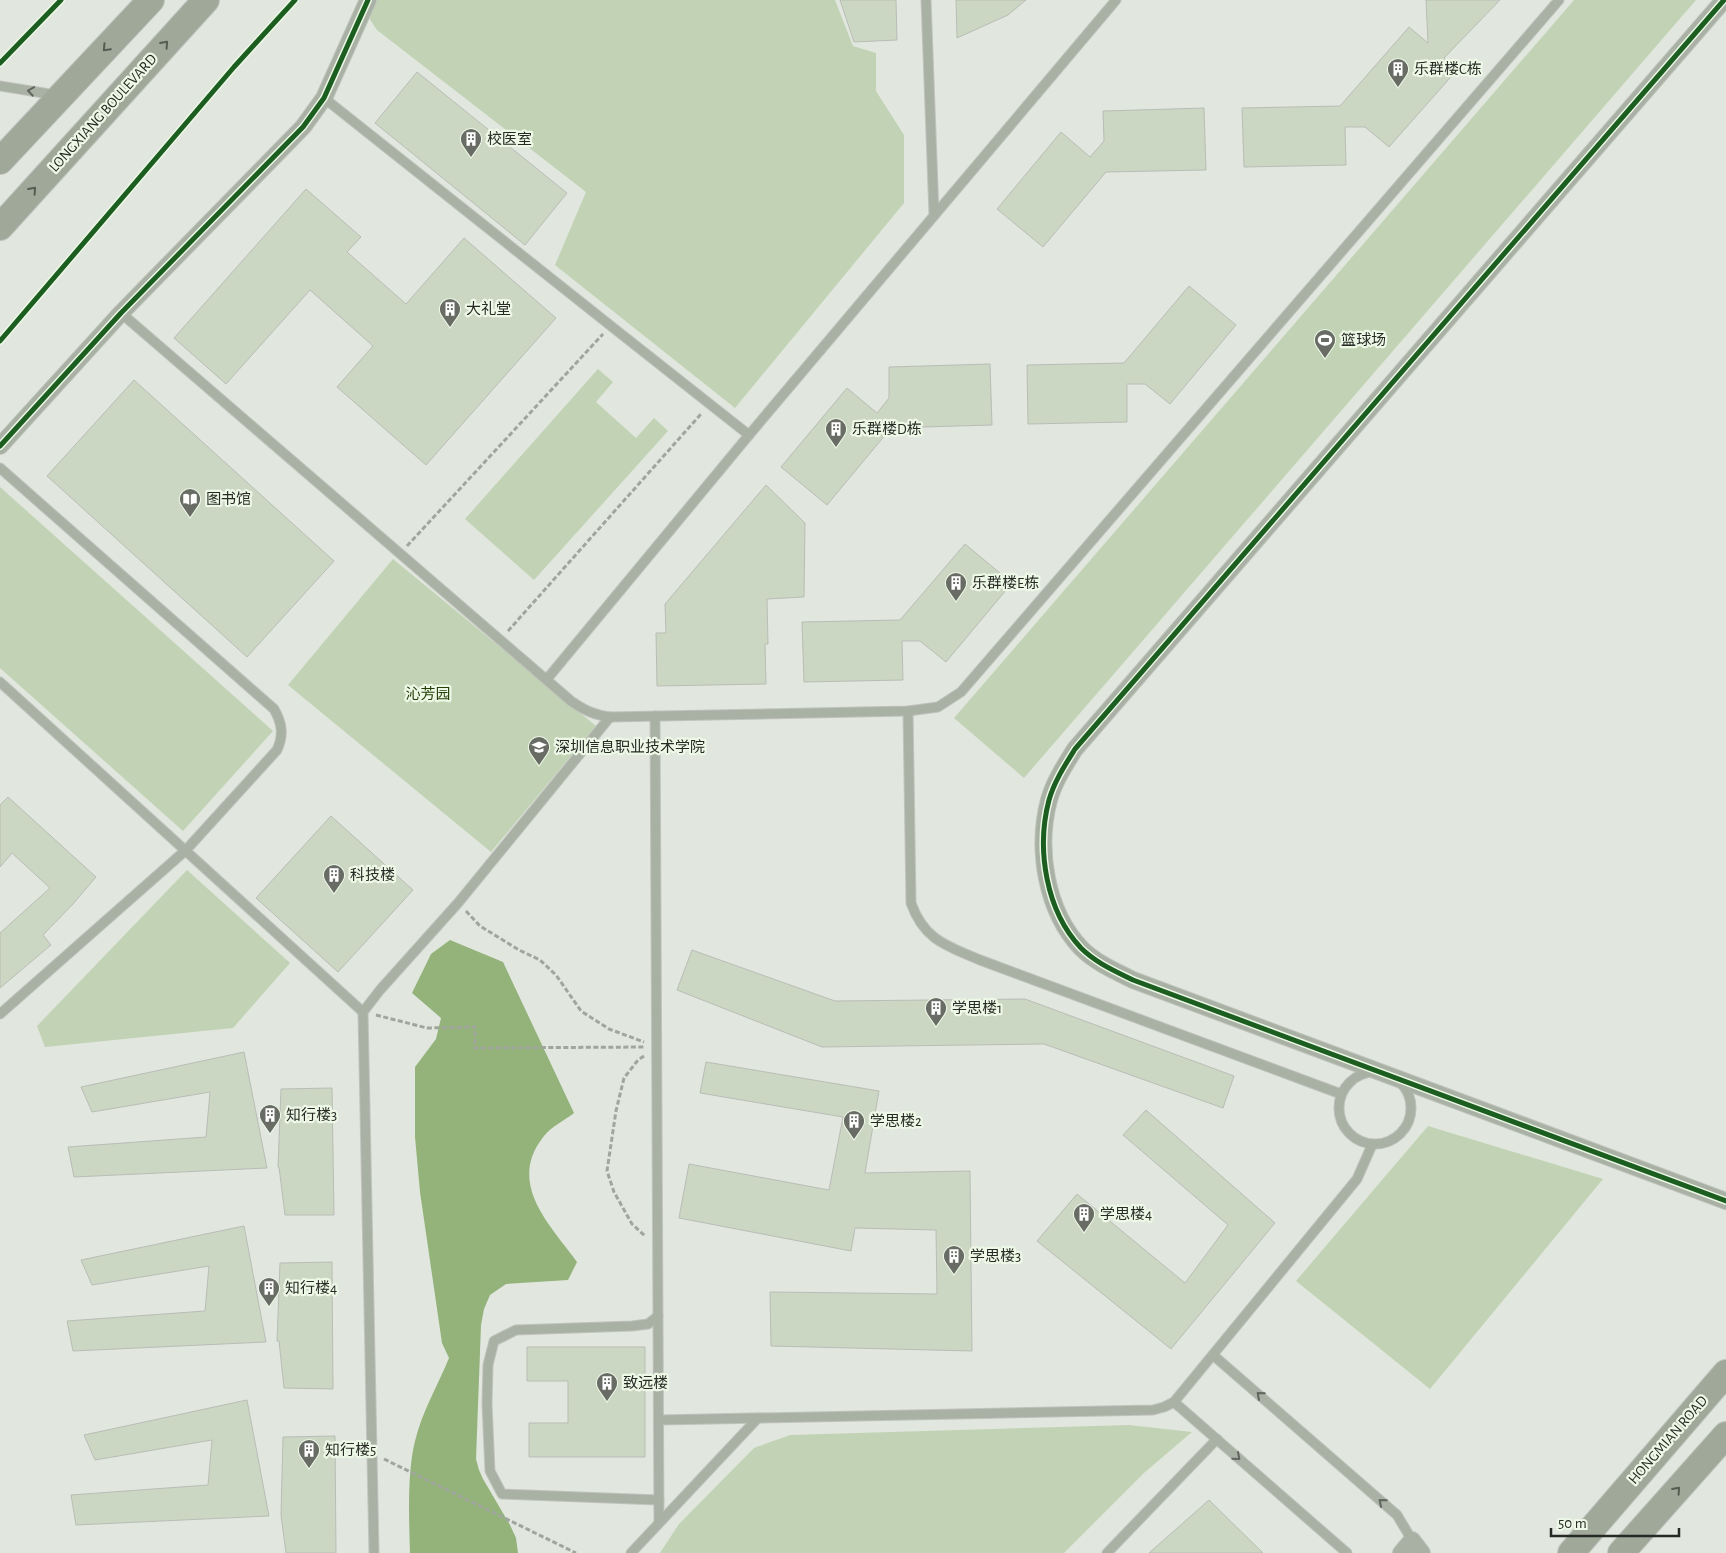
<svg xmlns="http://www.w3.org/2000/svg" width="1726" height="1553" viewBox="0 0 1726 1553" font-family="'Alegreya Sans','Noto Sans SC',sans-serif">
<rect width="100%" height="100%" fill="#e1e6de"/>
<g fill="#c1d3b4">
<path d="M373,0H835L853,46L876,53V91L904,135V203L735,408L555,265L586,192L377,30L367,15Z"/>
<path d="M1574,0H1696L1024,778L954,718Z"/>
<path d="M598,369L613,382L596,402L636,438L654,418L668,431L534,580L465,519Z"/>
<path d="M0,487L273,731L183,831L0,668Z"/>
<path d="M393,559L596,726L491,852L288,685Z"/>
<path d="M187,870L290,963L233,1028L45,1047L37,1026Z"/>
<path d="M1428,1126L1603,1179L1430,1389L1296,1281Z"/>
<path d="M1129,1425L1192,1432L1144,1473L1064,1553H660L679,1524L754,1448L790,1435Z"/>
</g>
<path fill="#93b37a" d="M450,940L503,962L574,1113C565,1120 551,1127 544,1136C506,1183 550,1225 577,1262L568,1280L506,1284L490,1295L484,1309L481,1325L476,1459L479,1470L483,1479L510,1525L516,1538L518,1553H410C409,1520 407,1473 415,1441C422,1412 438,1385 449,1358L442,1343L420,1192L415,1137V1067L436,1039L441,1018L412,993L431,954Z"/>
<g fill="#cbd6c3" stroke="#b9bdb6">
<path d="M840,0H896L897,40L854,42Z"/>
<path d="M956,0H1026L1008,15L957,38Z"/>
<path d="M1426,0H1500L1444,58L1457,70L1389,147L1365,127H1345L1346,165L1244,167L1242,108L1340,106L1409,27L1428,43Z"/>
<path d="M417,72L567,193L525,245L375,123Z"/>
<path d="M1204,108L1206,170L1106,172L1043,247L997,209L1061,132L1090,157L1104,141L1103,111Z"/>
<path d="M306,189L361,237L347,252L406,304L464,238L556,318L426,465L337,387L373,346L310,290L226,384L174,338Z"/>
<path d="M1189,286L1236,325L1170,404L1145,384H1127V422L1028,424L1027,365L1124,363Z"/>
<path d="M990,364L992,425L891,428L827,505L781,467L847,388L877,413L889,398V367Z"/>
<path d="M134,380L334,561L247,657L47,476Z"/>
<path d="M766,485L805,523L804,597L767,599L768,644H765L766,684L657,686L656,633H666L665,604Z"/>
<path d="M965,544L1012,583L946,662L920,641H902L903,680L804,682L802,622L900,620Z"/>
<path d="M8,797L96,877L73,904L43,935L51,945L0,988V933L50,888L12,853L0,867V805Z"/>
<path d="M331,816L413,890L338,972L256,898Z"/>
<path d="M692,950L835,1001L1025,999L1234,1076L1223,1108L1044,1044L822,1047L677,990Z"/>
<path d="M244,1052L267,1168L74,1177L68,1147L206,1137L210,1092L92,1112L81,1087Z"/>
<path d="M706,1062L879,1091L865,1173L970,1171L972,1351L771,1346L770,1292L937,1294L936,1230L855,1228L851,1251L679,1218L689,1164L829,1190L843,1117L700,1093Z"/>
<path d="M332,1088L334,1215H285L279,1167H278L281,1089Z"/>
<path d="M1146,1110L1275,1223L1171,1349L1037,1241L1077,1194L1185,1283L1228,1225L1123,1135Z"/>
<path d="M244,1226L266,1342L73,1351L67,1321L205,1311L209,1266L92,1285L81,1260Z"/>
<path d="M332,1262L333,1389L284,1388L279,1341H277L280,1263Z"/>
<path d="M527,1347H645V1457H529V1423H568V1381H527Z"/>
<path d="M247,1400L269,1516L76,1525L71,1495L208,1485L212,1440L95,1460L84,1435Z"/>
<path d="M335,1436L336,1553H286L281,1515L283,1437Z"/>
<path d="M1209,1500L1263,1553H1149Z"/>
</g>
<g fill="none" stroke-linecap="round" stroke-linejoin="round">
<g stroke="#c0c3bd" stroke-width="11">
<g id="service">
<path d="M926,0L934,214"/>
<path d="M0,86L56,95"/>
<path d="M324,98L611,326L749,435"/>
<path d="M121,313L571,701C584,710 594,715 610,717L908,711L938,707L961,692L1559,0"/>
<path d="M0,468L274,709C282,723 284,735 277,750L186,850L0,1014"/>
<path d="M547,679L749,435L1116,0"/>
<path d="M0,682L363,1012"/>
<path d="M908,711L911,903C924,940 947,946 980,960L1341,1094"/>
<path d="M655,716L659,1522"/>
<circle cx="1375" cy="1108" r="36"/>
<path d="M658,1316L648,1324L632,1326L516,1330L494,1341L488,1365L487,1404L490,1471L502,1494L659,1500"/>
<path d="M1213,1355L1397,1515L1412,1540"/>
<path d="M1174,1402L1347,1553"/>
<path d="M659,1420L1153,1410L1164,1407L1174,1402L1357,1179L1372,1145"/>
<path d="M374,1553L363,1012L380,990L458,903L610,717"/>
<path d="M631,1553L757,1419"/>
<path d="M1107,1553L1217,1439"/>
</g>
</g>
<g stroke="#c0c3bd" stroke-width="18">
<g id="minor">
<path d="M1724,0L1075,749C1065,765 1054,782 1049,800C1036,849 1046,911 1081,948C1096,963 1115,971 1133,980L1726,1201"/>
<path d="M0,446L121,313L303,127L324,98L368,0"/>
<path d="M1401,1553L1412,1540L1422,1553"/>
</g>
</g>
<g stroke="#c0c3bd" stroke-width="28">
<g id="primary">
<path d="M0,161L151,0"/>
<path d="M0,227L206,0"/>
<path d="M1571,1553L1726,1373"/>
<path d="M1621,1553L1726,1435"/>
</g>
</g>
<g stroke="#a1a69d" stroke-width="3" stroke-dasharray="5 2.5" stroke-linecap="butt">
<path d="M407,546L603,334"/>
<path d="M508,631L701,414"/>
<path d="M466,911L480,926L519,950L540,960L556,975L581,1011L609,1029L644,1042"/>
<path d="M376,1015L427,1028L475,1027V1048L645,1047"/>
<path d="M644,1056L638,1060L624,1078L616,1111L607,1171L614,1192L632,1224L645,1236"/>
<path d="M384,1459L576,1553"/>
</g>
<use href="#service" stroke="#a9b0a4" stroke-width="9"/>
<use href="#minor" stroke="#a9b0a4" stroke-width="16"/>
<use href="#primary" stroke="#a0a89a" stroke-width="26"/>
<g stroke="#edf8e7" stroke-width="8">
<g id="cycleway">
<path d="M1724,0L1075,749C1065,765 1054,782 1049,800C1036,849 1046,911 1081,948C1096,963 1115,971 1133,980L1726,1201"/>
<path d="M0,63L61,0"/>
<path d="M0,341L234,67L295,0"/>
<path d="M0,446L121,313L303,127L324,98L368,0"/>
</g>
</g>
<use href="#cycleway" stroke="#1b5e20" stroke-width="5"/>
</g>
<defs><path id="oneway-chevron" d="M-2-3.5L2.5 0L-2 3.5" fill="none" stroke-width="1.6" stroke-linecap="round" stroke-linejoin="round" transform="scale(1.25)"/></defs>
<g stroke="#575c53">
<use href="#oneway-chevron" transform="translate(165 44) rotate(-48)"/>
<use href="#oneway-chevron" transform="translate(106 48) rotate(133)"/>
<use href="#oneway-chevron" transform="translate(33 190) rotate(-48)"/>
<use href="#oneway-chevron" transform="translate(1677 1490) rotate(-48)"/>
</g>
<g stroke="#62665e">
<use href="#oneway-chevron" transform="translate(31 91) rotate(-171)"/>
<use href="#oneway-chevron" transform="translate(1260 1395) rotate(-139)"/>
<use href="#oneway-chevron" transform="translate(1237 1457) rotate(41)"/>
<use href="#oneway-chevron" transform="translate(1382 1502) rotate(-139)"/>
</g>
<defs>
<g id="building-pin" transform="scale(1.125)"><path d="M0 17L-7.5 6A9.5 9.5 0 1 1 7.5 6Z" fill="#686c65" stroke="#edf8e7"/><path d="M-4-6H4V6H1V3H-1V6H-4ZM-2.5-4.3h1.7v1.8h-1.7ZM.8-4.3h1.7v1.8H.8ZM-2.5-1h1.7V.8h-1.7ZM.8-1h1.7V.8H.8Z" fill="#fff"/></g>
<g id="stadium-pin" transform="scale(1.125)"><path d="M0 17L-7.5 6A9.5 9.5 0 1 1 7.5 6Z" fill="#686c65" stroke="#edf8e7"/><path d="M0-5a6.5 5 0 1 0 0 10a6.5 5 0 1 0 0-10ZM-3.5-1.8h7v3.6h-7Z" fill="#fff"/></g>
<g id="library-pin" transform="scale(1.125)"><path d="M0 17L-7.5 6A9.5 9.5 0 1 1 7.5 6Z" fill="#686c65" stroke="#edf8e7"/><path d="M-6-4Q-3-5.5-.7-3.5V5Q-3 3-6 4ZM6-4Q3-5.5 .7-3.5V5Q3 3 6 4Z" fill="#fff"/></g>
<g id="university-pin" transform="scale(1.125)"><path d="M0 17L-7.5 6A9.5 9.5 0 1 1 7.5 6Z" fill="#686c65" stroke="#edf8e7"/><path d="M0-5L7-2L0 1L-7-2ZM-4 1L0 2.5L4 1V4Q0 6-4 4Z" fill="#fff"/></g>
</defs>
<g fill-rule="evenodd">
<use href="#building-pin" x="1398" y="69"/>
<use href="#building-pin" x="471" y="139"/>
<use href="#building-pin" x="450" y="309"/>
<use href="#stadium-pin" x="1325" y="340"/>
<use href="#building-pin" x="836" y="429"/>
<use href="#library-pin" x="190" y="499"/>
<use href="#building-pin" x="956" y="583"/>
<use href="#university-pin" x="539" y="747"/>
<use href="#building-pin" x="334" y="875"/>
<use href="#building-pin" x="936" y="1008"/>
<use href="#building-pin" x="270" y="1115"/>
<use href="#building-pin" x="854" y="1121"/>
<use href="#building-pin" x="1084" y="1214"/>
<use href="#building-pin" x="954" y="1256"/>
<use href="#building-pin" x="269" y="1288"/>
<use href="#building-pin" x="607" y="1383"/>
<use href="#building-pin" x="309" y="1450"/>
</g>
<g text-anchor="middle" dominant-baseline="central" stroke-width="4.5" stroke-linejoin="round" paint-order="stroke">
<g font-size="15" fill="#272a24" stroke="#edf8e7" text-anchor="start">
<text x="1414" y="69">乐群楼C栋</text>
<text x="487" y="139">校医室</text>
<text x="466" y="309">大礼堂</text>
<text x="1341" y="340">篮球场</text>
<text x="852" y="429">乐群楼D栋</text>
<text x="206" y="499">图书馆</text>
<text x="972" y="583">乐群楼E栋</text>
<text x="555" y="747">深圳信息职业技术学院</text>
<text x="350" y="875">科技楼</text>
<text x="952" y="1008">学思楼1</text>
<text x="286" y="1115">知行楼3</text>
<text x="870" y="1121">学思楼2</text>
<text x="1100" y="1214">学思楼4</text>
<text x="970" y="1256">学思楼3</text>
<text x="285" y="1288">知行楼4</text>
<text x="623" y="1383">致远楼</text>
<text x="325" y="1450">知行楼5</text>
</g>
<g font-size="15" fill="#272a24" stroke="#edf8e7">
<text transform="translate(103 113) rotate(-48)">LONGXIANG BOULEVARD</text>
<text transform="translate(1668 1440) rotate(-49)">HONGMIAN ROAD</text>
</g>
<g font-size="15" fill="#223e04" stroke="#edf8e7">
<text x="428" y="694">沁芳园</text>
</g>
</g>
<path d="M1551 1528v8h128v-8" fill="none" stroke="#272a24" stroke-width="2.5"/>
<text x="1558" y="1528" font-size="15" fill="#272a24" stroke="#edf8e7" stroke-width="4" paint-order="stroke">50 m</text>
</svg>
